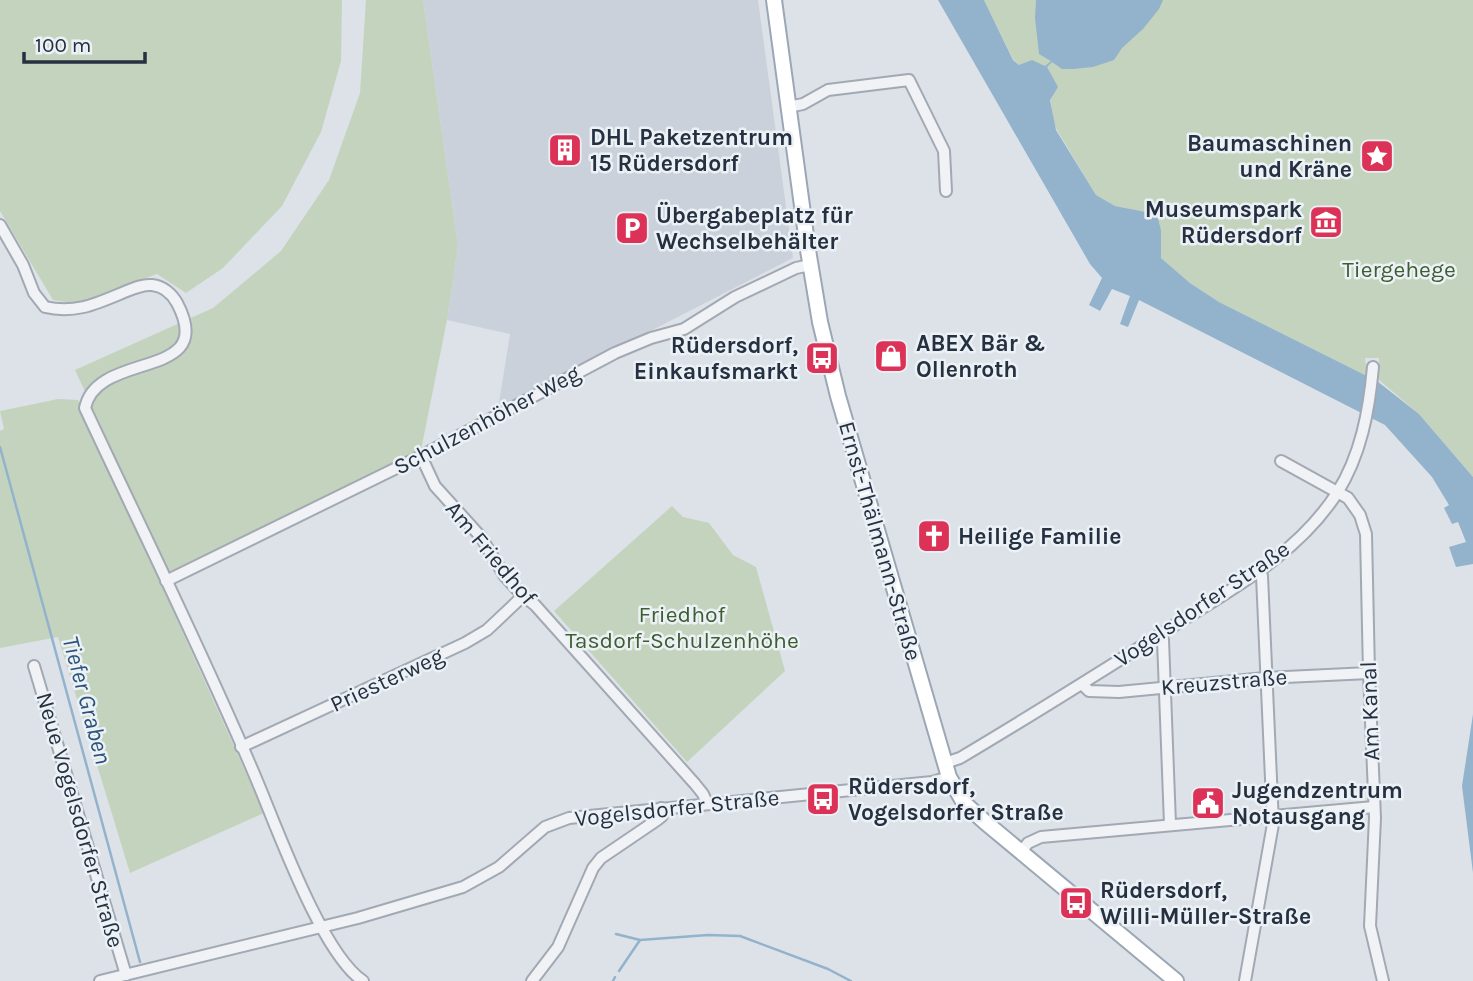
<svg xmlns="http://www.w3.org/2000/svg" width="1473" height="981" viewBox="0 0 1473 981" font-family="Karla,sans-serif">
<rect width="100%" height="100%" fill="#dde2e8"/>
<path fill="#cad1db" d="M423,0H758L793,258L498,409L510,334L447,320L458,246Z"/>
<g fill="#c4d3bd">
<path d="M0,0H342L341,61L321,132L282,206L223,268L186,293L157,274L77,304L53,300L0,211Z"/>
<path d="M366,0H423L458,246L447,320L421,450L169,572L75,370L213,308L281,251L329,180L360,93Z"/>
<path d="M984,0H1473V477L1419,414L1379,380V358H1365L1367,376L1219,302L1190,283L1161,258V230L1157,214L1115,206L1096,195L1054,125L1046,67L1050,64L1046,67L1019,65L1013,59Z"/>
<path d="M58,399L78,400L264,813L130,873L58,637L0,648V431L4,429L0,411Z"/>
<path d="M672,506L683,517L709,523L733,555L756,567L785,671L687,762L554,611Z"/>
</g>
<g fill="#93b3cd">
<path d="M938,0H984L1013,60L1019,65L1032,60L1045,66L1051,61L1039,54L1035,18L1036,0H1163L1159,9L1143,29L1122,48L1114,60L1093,67L1073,69H1062L1052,62L1047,67L1058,87L1050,100L1056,130L1096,195L1115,206L1157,214L1161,230V258L1190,283L1219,302L1377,381L1419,414L1473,477V564L1456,567L1449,547L1466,542L1458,522L1452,524L1444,508L1449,505L1432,477L1385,425L1139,300L1128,327L1120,324L1130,296L1112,289L1100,311L1089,305L1102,278L1090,264Z"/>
<path d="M1473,714V873L1462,786Z"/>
</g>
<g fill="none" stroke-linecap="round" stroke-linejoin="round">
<g stroke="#93b3cd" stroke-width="2.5">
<path d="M0,447L140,962"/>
<path d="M616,934L640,940L708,935L740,936L828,969L851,981"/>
<path d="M619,971L640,940"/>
<path d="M613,981L615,977"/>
</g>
<g stroke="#a2a9b3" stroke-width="14">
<g id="minor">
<path d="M788,107L803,104L828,90L909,80L944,151L946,191"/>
<path d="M0,225L23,265L34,293L45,307C74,314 96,304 122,293C132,289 142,284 152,285C163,286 172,294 177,303C219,382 97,349 85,408C142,530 202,651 255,776C276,825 321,953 363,981"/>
<path d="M421,456L435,486L481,537L504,575L521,594L535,605L695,784L703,794L707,803"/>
<path d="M1281,461L1348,498L1360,515L1366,534L1369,673L1375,818L1370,926L1383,981"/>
<path d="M166,581L421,456L615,353L651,338L684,329L735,297L796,268L810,265"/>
<path d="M1160,634L1163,640L1170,824"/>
<path d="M34,666L126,975"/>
<path d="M1083,685L1089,691L1119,692L1265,678L1369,673"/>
<path d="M241,747L465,643L487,630L523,596"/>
<path d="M945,763L960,758C1029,717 1096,675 1164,632C1226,592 1296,557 1337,493C1361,455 1369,411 1373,367"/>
<path d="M1021,852L1028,843L1041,837L1374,807"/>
<path d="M100,981L358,918L463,887L499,867L545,827L569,818L932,782L949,777"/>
<path d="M532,981L558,947L593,868L601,858L657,820L662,816L661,808"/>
<path d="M1245,981L1273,824L1262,576L1260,571"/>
</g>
</g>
<g stroke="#9ba7b5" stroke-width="18">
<path id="major" d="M774,0L808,250L820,322L838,396L949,777L964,803L985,822L1176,981"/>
</g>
<use href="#minor" stroke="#f0f2f6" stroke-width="10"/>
<use href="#major" stroke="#fff" stroke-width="14"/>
</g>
<defs>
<g id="building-square" transform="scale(1.75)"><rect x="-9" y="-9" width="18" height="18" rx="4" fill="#dd3257" stroke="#ecf1f6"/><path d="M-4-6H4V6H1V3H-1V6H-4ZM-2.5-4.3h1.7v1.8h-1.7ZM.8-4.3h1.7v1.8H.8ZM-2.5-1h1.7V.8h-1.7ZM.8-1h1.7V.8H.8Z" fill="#fff"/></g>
<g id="sight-square" transform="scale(1.75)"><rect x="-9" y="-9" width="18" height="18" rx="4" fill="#dd3257" stroke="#ecf1f6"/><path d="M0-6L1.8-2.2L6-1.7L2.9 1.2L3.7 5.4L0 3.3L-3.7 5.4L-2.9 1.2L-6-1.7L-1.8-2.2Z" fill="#fff"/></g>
<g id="museum-square" transform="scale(1.75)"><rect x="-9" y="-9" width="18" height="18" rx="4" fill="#dd3257" stroke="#ecf1f6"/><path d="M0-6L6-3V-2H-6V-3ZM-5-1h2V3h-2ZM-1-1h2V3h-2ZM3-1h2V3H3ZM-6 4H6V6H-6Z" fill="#fff"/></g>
<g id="parking-square" transform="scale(1.75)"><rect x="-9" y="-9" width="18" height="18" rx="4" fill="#dd3257" stroke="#ecf1f6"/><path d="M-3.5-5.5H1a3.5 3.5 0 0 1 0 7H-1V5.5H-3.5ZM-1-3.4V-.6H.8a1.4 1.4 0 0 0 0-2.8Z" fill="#fff"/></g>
<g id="shop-square" transform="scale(1.75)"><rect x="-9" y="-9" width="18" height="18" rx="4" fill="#dd3257" stroke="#ecf1f6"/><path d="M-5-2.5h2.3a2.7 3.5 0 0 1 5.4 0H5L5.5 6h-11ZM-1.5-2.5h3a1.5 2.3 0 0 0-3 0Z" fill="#fff"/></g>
<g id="bus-square" transform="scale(1.75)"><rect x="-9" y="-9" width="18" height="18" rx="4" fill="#dd3257" stroke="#ecf1f6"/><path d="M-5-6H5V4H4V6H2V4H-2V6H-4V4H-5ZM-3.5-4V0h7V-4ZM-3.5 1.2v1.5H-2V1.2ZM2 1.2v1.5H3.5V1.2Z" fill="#fff"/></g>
<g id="church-square" transform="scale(1.75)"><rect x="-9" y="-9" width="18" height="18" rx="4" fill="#dd3257" stroke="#ecf1f6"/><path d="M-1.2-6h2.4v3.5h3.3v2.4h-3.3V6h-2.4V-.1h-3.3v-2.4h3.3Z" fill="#fff"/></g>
<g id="civic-square" transform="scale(1.75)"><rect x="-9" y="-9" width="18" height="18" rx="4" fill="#dd3257" stroke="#ecf1f6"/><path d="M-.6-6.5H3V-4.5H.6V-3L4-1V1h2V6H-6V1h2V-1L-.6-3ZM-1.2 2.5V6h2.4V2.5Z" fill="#fff"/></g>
</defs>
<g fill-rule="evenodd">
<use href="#building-square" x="565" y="150"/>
<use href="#sight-square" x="1377" y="156"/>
<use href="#museum-square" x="1326" y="222"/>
<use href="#parking-square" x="632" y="228"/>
<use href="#shop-square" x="891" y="356"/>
<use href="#bus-square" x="822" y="358"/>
<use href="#church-square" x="934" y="536"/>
<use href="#bus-square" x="823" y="799"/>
<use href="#civic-square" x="1208" y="803"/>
<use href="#bus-square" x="1076" y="903"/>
</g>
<g text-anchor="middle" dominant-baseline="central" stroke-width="5" stroke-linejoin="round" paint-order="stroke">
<g font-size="23" font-weight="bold" fill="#253041" stroke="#ecf1f6" text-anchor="start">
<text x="590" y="137">DHL Paketzentrum<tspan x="590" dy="26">15 Rüdersdorf</tspan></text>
<text x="1352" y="143" text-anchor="end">Baumaschinen<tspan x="1352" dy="26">und Kräne</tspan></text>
<text x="1302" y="209" text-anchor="end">Museumspark<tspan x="1302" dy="26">Rüdersdorf</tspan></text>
<text x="656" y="215">Übergabeplatz für<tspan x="656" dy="26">Wechselbehälter</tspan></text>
<text x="916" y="343">ABEX Bär &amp;<tspan x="916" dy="26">Ollenroth</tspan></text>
<text x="798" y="345" text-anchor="end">Rüdersdorf,<tspan x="798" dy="26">Einkaufsmarkt</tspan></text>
<text x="958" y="536">Heilige Familie</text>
<text x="848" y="786">Rüdersdorf,<tspan x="848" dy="26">Vogelsdorfer Straße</tspan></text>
<text x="1232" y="790">Jugendzentrum<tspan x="1232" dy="26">Notausgang</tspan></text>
<text x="1100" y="890">Rüdersdorf,<tspan x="1100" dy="26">Willi-Müller-Straße</tspan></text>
</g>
<g font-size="23" fill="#3c5e30" stroke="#ecf1f6">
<text x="1399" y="269">Tiergehege</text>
<text x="682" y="614">Friedhof<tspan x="682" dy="26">Tasdorf-Schulzenhöhe</tspan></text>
</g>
<g font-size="23" fill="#253041" stroke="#ecf1f6">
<text transform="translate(487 420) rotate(-28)">Schulzenhöher Weg</text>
<text transform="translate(880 541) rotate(74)">Ernst-Thälmann-Straße</text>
<text transform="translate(491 553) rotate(50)">Am Friedhof</text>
<text transform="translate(1202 604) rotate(-34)">Vogelsdorfer Straße</text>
<text transform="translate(387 680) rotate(-25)">Priesterweg</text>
<text transform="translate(1224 682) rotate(-5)">Kreuzstraße</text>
<text transform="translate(1370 711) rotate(-92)">Am Kanal</text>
<text transform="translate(677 808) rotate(-6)">Vogelsdorfer Straße</text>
<text transform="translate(80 820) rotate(74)">Neue Vogelsdorfer Straße</text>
</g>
<g font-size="24" font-style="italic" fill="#2a5279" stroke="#ecf1f6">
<text transform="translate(87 700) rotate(75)">Tiefer Graben</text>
</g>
</g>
<path d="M24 52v10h121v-10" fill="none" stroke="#253041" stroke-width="3.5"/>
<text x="35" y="52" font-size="21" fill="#253041" stroke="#ecf1f6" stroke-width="5" paint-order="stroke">100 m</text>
</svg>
